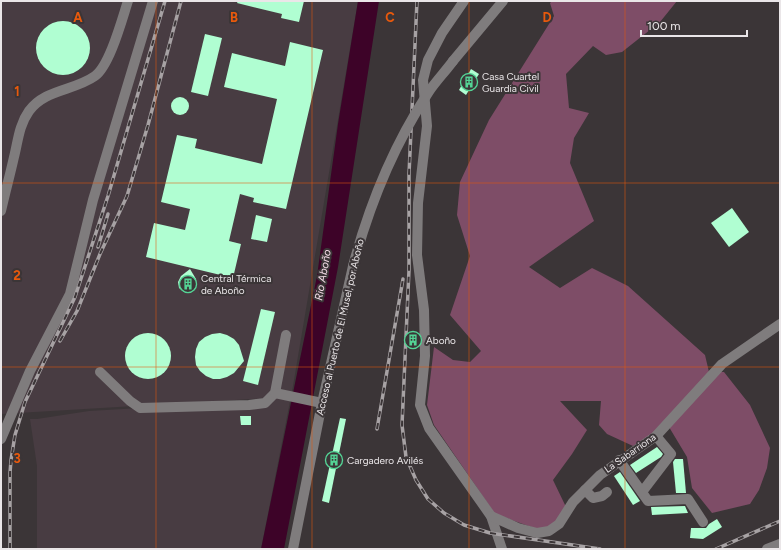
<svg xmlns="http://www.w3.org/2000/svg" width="781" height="550" viewBox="0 0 781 550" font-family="Figtree,sans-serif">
<rect width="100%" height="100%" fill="#3b3537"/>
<path fill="#483c42" d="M1,1H358L293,386L261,549H37V466L30,419H37L89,411L140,408L249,405L270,398L1,414Z"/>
<g fill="#7e4d67">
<path d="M552,1H677L660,22L622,52L606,55L593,46L566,74L569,108L589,113L574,138L570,163L594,221L529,267L560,288L592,268L628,286L705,355L709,372L653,433L633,446L607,434L599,425L601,401H560L587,430L572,454L553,480L566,507L556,522L547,529H537L495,514L434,425L427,405L434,347L453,360L470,362L481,351L450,315L470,256L457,215L460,182L489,120L554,16L550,3Z"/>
<path d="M719,372H724L750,405L770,448L767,468L759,490L750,504L712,513L692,488L687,457L669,427Z"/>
</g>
<path fill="#3d0328" d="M358,1H379L338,267L284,549H261L317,276L338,124Z"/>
<g fill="#b0fed2">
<path d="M238,1H304L299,22L281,18L282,14L237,3Z"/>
<circle cx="63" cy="48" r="27"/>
<path d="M205,34L222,38L208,96L191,92Z"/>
<path d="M290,42L323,50L286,209L253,202L254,198L240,194L229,241L241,244L233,278L146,257L154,223L185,230L190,209L161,202L177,135L197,139L195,148L262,164L277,99L224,87L232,53L285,66Z"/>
<path d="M471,69L479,74L466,95L459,90Z"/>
<circle cx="180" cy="106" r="9"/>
<path d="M732,208L749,232L729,247L711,223Z"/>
<path d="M256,215L272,219L267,242L251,239Z"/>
<path d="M190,269L196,279L197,285L195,288L191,292H184L179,288L178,282L181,276Z"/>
<path d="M261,309L275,312L258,385L243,381Z"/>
<circle cx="148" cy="356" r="23"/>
<path d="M220,333L227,335L234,339L239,345L244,361L234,373L227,377L220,379H213L206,376L200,371L196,365L195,357L196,349L199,342L205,337L212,334Z"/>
<path d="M240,416H251V425H241Z"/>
<path d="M340,418L346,419L329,503L322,501Z"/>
<path d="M657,447L663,454L661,457L636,473L630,465Z"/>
<path d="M675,459H683L686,493H676L673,462Z"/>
<path d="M620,472L640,501L633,505L614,476Z"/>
<path d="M685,506L688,513L652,515L651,507Z"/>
<path d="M717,519L722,527L703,539L690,538L691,528H706L709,524Z"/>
</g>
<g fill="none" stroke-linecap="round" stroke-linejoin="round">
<g stroke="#7f7c7d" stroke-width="10">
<path d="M464,1L442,33L428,60L423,80L427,126L418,203L417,255L424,310L425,356L420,405L429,428L491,516L502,549"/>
<path d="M453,61L503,1"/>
<path d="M1,211C5,193 10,175 14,157C18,141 19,125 29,111C45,89 74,91 95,76C110,65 122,19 128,1"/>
<path d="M100,372L130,401L140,408L249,405L265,403L275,393L286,335"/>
<path d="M275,393L322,403"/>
<path d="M1,439L30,371L70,294L93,200L153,1"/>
<path d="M619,460L648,501L688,499L703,522"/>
<path d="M585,490L593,498L602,496L607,492"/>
<path d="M642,492L671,454L656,436"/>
<path d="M491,516L518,528L537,533L549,531L559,524L573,502L600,475L656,436L722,364L780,324"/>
<path d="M293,549L322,403L353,266"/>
<path d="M767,549L780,544"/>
</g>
<g stroke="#a7a2a4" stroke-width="3.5">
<g id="rail">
<path d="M417,1L409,174V270L402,425L406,457L416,480L428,499L444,513L464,525L490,533L600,549"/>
<path d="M98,247L108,214"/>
<path d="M60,341L77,311L100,254L127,196L148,125L181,1"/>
<path d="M377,429L403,279"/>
<path d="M10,549V473L11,460L15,435L25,402L75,297L108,196L165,1"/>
<path d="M716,549L780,521"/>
</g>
</g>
<use href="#rail" stroke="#3b3537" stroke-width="2" stroke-dasharray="6" stroke-linecap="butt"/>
<path stroke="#7f7c7d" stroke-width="10" d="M353,266C369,206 394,145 428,93C435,82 445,72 453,61"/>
</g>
<path fill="none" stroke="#e8590c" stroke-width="1" stroke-opacity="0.55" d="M156,1V549M312,1V549M469,1V549M625,1V549M1,183H780M1,367H780"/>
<defs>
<g id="building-ring" transform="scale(0.9)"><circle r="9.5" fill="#3b3537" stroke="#54d395" stroke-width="1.5"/><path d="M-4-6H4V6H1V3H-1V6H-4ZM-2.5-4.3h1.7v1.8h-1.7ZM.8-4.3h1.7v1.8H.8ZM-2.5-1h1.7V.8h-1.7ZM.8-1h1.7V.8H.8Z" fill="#54d395"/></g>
</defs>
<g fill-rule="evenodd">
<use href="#building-ring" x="469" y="82"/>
<use href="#building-ring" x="188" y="284"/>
<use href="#building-ring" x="413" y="340"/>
<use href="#building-ring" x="334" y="460"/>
</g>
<g text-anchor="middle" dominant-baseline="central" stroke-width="4" stroke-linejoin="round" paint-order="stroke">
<g font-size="10" fill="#eae6e8" stroke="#3b3537" text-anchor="start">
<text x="482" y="76">Casa Cuartel<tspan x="482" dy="12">Guardia Civil</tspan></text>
<text x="201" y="278">Central Térmica<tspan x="201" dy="12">de Aboño</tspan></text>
<text x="426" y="340">Aboño</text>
<text x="347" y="460">Cargadero Avilés</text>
</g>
<g font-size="10" fill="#eae6e8" stroke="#3b3537">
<text transform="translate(340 327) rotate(-77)">Acceso al Puerto de El Musel, por Aboño</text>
<text transform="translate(630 453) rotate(-35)">La Sabarriona</text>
</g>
<g font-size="11" font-style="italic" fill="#f5dde8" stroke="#3b3537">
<text transform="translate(323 275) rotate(-80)">Rio Aboño</text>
</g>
</g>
<g font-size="13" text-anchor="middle" font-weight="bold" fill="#e8590c" stroke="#3b3537" stroke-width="4" stroke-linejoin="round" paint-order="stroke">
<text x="78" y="22">A</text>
<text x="234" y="22">B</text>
<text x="390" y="22">C</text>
<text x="547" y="22">D</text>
<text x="17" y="96">1</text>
<text x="17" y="280">2</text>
<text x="17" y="463">3</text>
</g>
<rect width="781" height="550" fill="none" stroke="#eae6e8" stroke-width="4"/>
<path d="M641 30v6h106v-6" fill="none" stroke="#eae6e8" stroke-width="2"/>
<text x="647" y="30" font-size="12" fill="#eae6e8" stroke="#3b3537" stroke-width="3" paint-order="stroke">100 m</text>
</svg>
